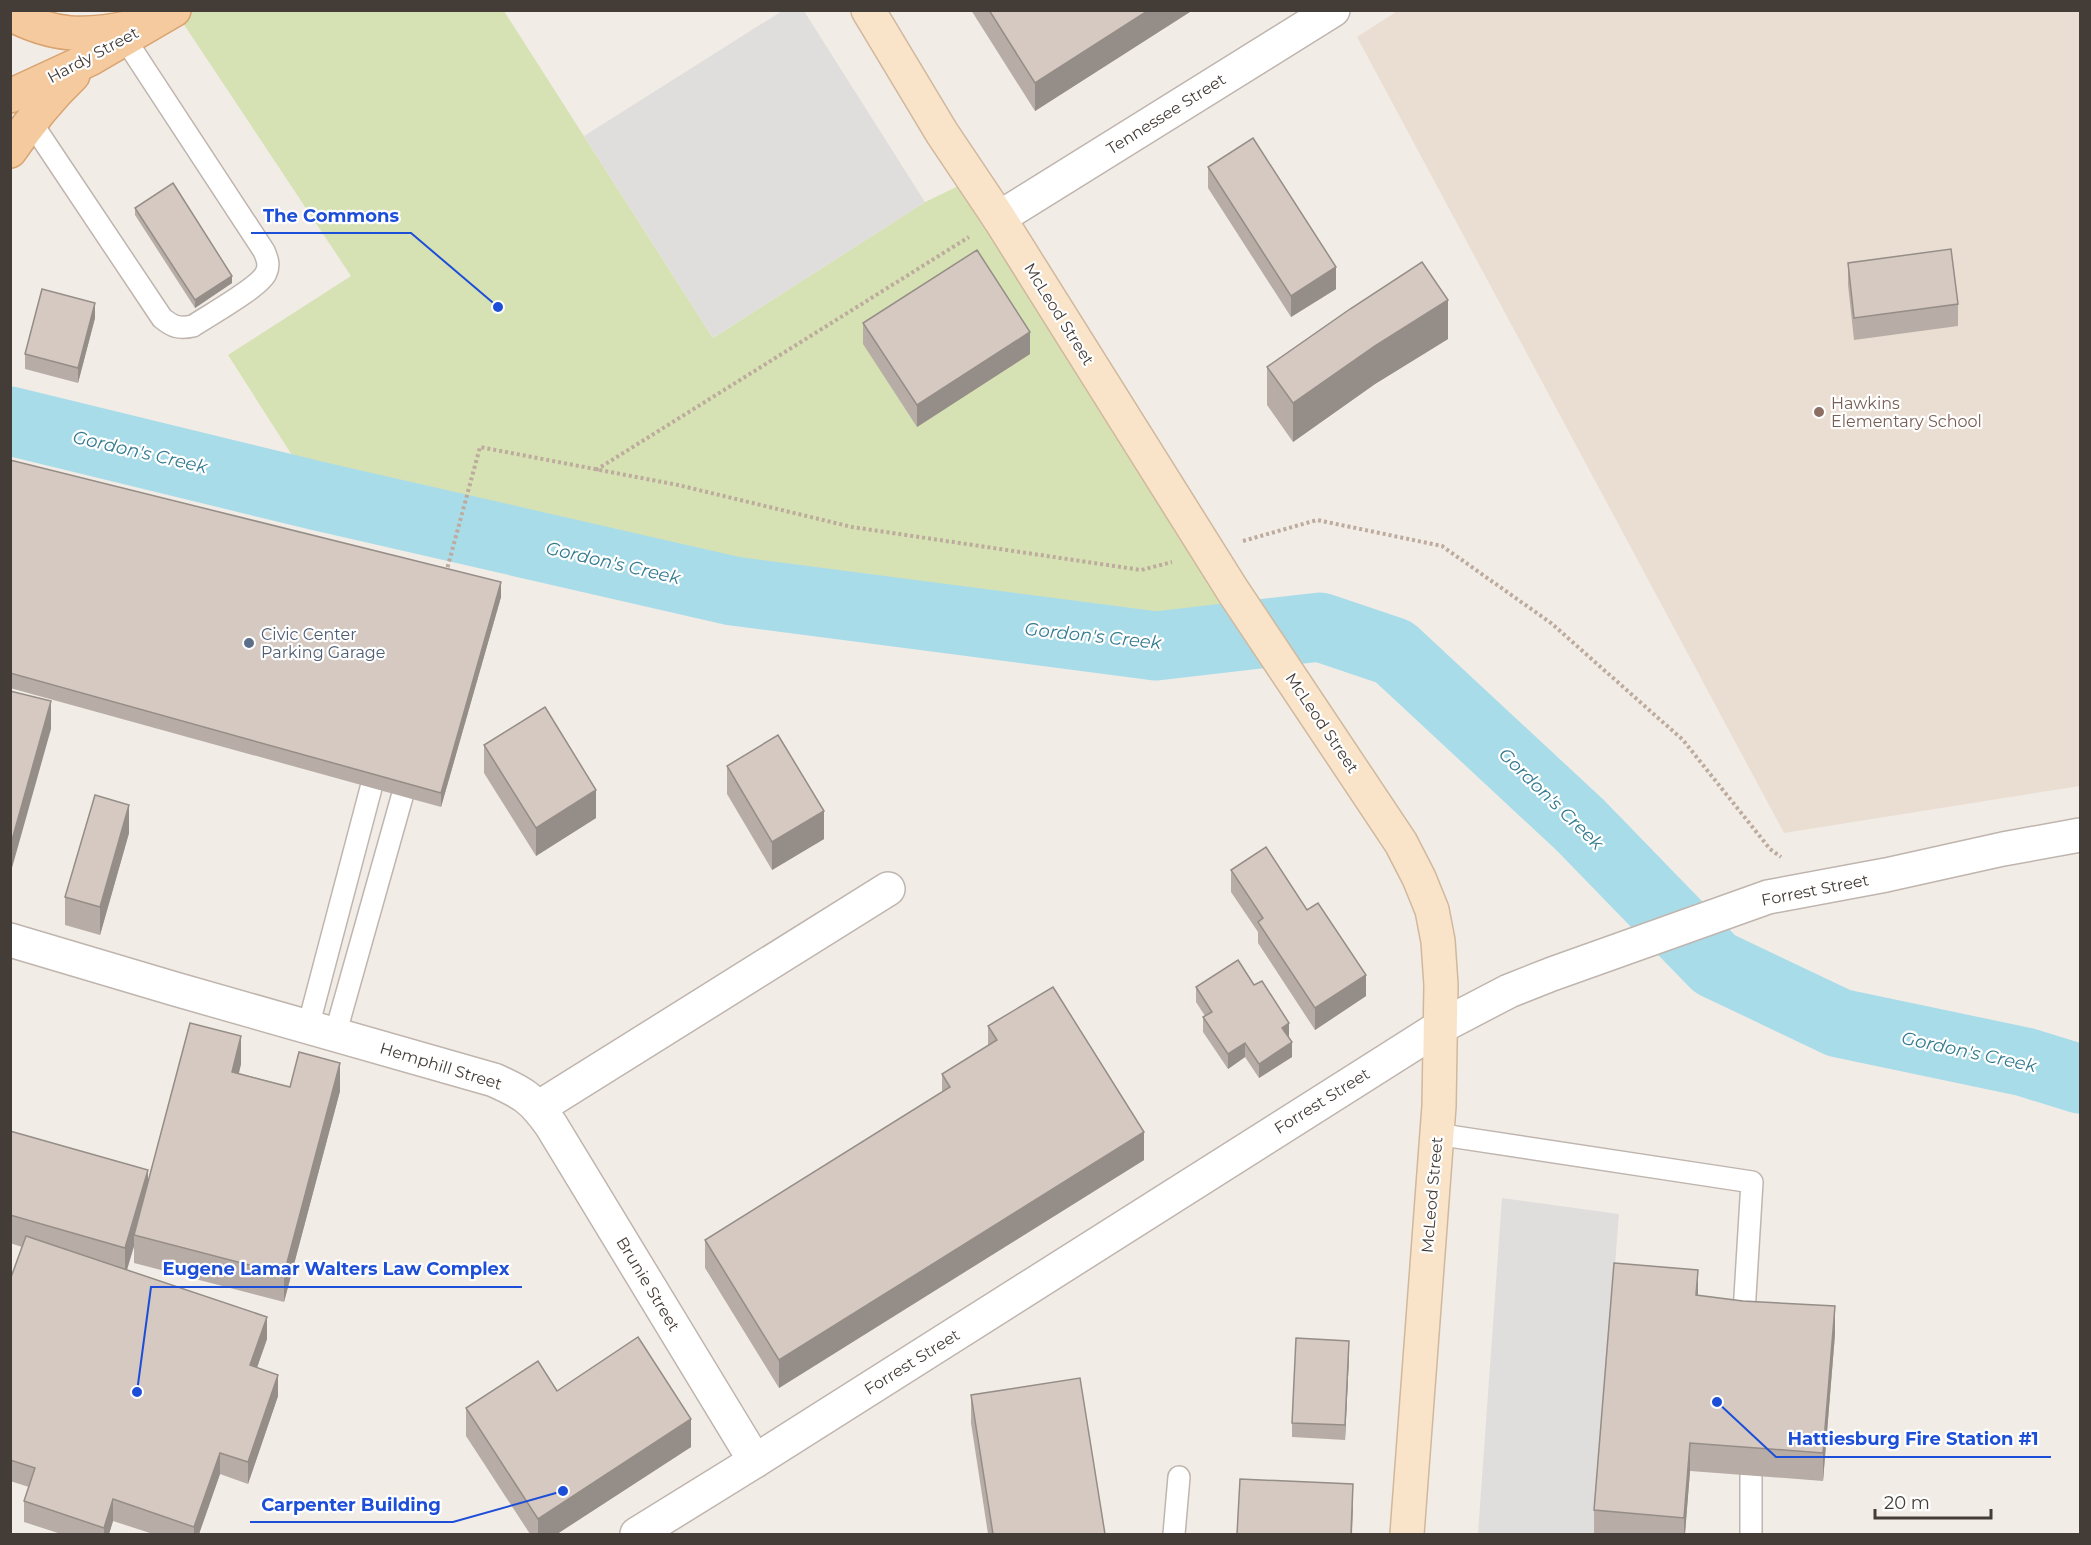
<svg xmlns="http://www.w3.org/2000/svg" width="2091" height="1545" viewBox="0 0 2091 1545" font-family="Montserrat,sans-serif">
<rect width="100%" height="100%" fill="#f2ece7"/>
<path fill="#eaded2" d="M1399,10L2080,11V786L1784,833L1357,37Z"/>
<path fill="#d7e2b4" d="M175,11H504L713,338L925,202L973,179L1268,633L1156,646L733,591L318,496L228,355L351,276Z"/>
<g fill="#e0dedc">
<path d="M782,11H804L925,202L713,338L584,136Z"/>
<path d="M1502,1198L1619,1214L1594,1534H1478Z"/>
</g>
<g fill="none" stroke-linecap="round" stroke-linejoin="round">
<path stroke="#a9dce9" stroke-width="69" d="M10,421L318,496L733,591L1156,646L1320,627L1394,652L1580,825L1715,964L1839,1023L2025,1062L2080,1079"/>
<g stroke="#bfb5ae" stroke-width="24">
<g id="service">
<path d="M31,122L162,318C173,327 179,329 193,326C208,316 260,287 266,273C270,265 267,258 264,251L125,39"/>
<path d="M308,1027L371,788"/>
<path d="M335,1035L402,797"/>
<path d="M1436,1134L1752,1182L1743,1329"/>
<path d="M1174,1534L1179,1477"/>
<path d="M1751,1534V1476"/>
</g>
</g>
<g stroke="#bfb5ae" stroke-width="36">
<g id="minor">
<path d="M999,218L1333,10"/>
<path d="M1440,1027L1509,991L1552,974L1768,897L1886,875L2003,849L2080,835"/>
<path d="M538,1108L888,889"/>
</g>
</g>
<g stroke="#bfb5ae" stroke-width="36">
<g id="tertiary">
<path d="M10,940L175,989L494,1080C523,1093 532,1098 551,1125L755,1461"/>
<path d="M637,1534L755,1461L1440,1027"/>
</g>
</g>
<g stroke="#d0b89d" stroke-width="36">
<path id="secondary" d="M868,10L942,133L999,218L1233,591L1401,843L1419,878L1432,910L1438,941L1441,985L1439,1106L1407,1534"/>
</g>
<g stroke="#d8a36f" stroke-width="36">
<g id="primary">
<path d="M10,14C54,37 85,37 132,27"/>
<path d="M10,96L90,59L174,10"/>
<path d="M10,151C29,123 49,98 73,75"/>
</g>
</g>
<g stroke="#bdab9d" stroke-width="4" stroke-dasharray="3 3" stroke-linecap="butt">
<path d="M596,470L969,237"/>
<path d="M1243,541L1317,520L1442,546L1551,623L1683,740L1770,849L1781,857"/>
<path d="M446,573L480,447L678,485L852,527L1141,570L1172,562"/>
</g>
<use href="#service" stroke="#fff" stroke-width="21"/>
<use href="#minor" stroke="#fff" stroke-width="33"/>
<use href="#tertiary" stroke="#fff" stroke-width="33"/>
<use href="#secondary" stroke="#f9e4ca" stroke-width="33"/>
<use href="#primary" stroke="#f4ca9e" stroke-width="33"/>
</g>
<g fill="#b7ada6">
<path d="M971,10H1193L1035,111Z"/>
<path d="M1208,167L1336,289L1291,317L1208,188Z"/>
<path d="M135,208L232,283L195,308L135,215Z"/>
<path d="M1848,263L1958,304V326L1854,340L1848,285Z"/>
<path d="M95,318L78,383L25,369V354Z"/>
<path d="M863,323L1030,354L917,427L863,344Z"/>
<path d="M1448,339L1375,384L1293,442L1267,405V367Z"/>
<path d="M10,460L501,597L441,807L10,688Z"/>
<path d="M484,745L596,818L536,856L484,773Z"/>
<path d="M727,766L824,839L772,870L727,794Z"/>
<path d="M129,833L100,935L65,925V897Z"/>
<path d="M1231,870L1307,910L1366,996L1315,1030L1258,943V932L1231,892Z"/>
<path d="M1196,987L1289,1037L1292,1057L1259,1078L1245,1057L1228,1069L1203,1032V1017L1205,1016L1196,1002Z"/>
<path d="M988,1026L1144,1160L779,1388L705,1268V1240L942,1092V1074L988,1045Z"/>
<path d="M241,1064L239,1073L290,1087L340,1091L284,1302L134,1263V1246L127,1270L267,1339L257,1368L278,1396L248,1484L220,1474L199,1534H153L113,1521L109,1534H61L24,1522V1501L29,1487L10,1481V1280L22,1247L10,1243V1131L148,1182Z"/>
<path d="M1698,1296L1835,1334L1823,1481L1690,1471L1685,1534H1594V1510Z"/>
<path d="M1349,1356L1345,1440L1292,1437V1423Z"/>
<path d="M557,1391L691,1447L557,1534H530L466,1436V1408Z"/>
<path d="M971,1395L1105,1534H988L971,1423Z"/>
</g>
<g fill="#958d87">
<path d="M1149,10H1193L1035,111V83Z"/>
<path d="M1336,267V289L1291,317V296Z"/>
<path d="M232,276V283L195,308V300Z"/>
<path d="M1448,300V339L1375,384L1293,442V403L1375,346Z"/>
<path d="M95,303V318L78,383V368Z"/>
<path d="M1030,332V354L917,427V405Z"/>
<path d="M501,582V597L441,807V793Z"/>
<path d="M51,701V729L10,875V847Z"/>
<path d="M596,790V818L536,856V828Z"/>
<path d="M129,805V833L100,935V907Z"/>
<path d="M824,811V839L772,870V842Z"/>
<path d="M1366,975V996L1315,1030V1008Z"/>
<path d="M1289,1023V1037L1282,1043V1028Z"/>
<path d="M241,1036V1064L232,1100V1072Z"/>
<path d="M1292,1042V1057L1259,1078V1064Z"/>
<path d="M1245,1043V1057L1228,1069V1054Z"/>
<path d="M340,1063V1091L284,1302V1274Z"/>
<path d="M1144,1132V1160L779,1388V1360Z"/>
<path d="M148,1170V1198L134,1235V1246L125,1276V1248Z"/>
<path d="M1698,1270V1298L1696,1295Z"/>
<path d="M1835,1306V1334L1823,1481V1453Z"/>
<path d="M267,1317V1339L250,1387V1365Z"/>
<path d="M1349,1341V1356L1345,1440V1425Z"/>
<path d="M278,1375V1396L248,1484V1462Z"/>
<path d="M691,1419V1447L557,1534H538V1519Z"/>
<path d="M1690,1443V1471L1685,1534H1684V1518Z"/>
<path d="M220,1453V1474L199,1534H194V1527Z"/>
<path d="M1353,1484V1505L1352,1534H1351Z"/>
<path d="M113,1499V1521L109,1534H104V1528Z"/>
</g>
<g fill="#d5c9c1" stroke="#958d87" stroke-width="1.5">
<path d="M989,10H1149L1035,83Z"/>
<path d="M1253,138L1336,267L1291,296L1208,167Z"/>
<path d="M173,183L232,276L195,300L135,208Z"/>
<path d="M1951,249L1958,304L1854,318L1848,263Z"/>
<path d="M977,250L1030,332L917,405L863,323Z"/>
<path d="M1422,262L1448,300L1375,346L1293,403L1267,367L1350,309Z"/>
<path d="M42,289L95,303L78,368L25,354Z"/>
<path d="M10,460L501,582L441,793L10,673Z"/>
<path d="M10,691L51,701L10,847Z"/>
<path d="M545,707L596,790L536,828L484,745Z"/>
<path d="M778,735L824,811L772,842L727,766Z"/>
<path d="M95,795L129,805L100,907L65,897Z"/>
<path d="M1266,847L1307,910L1318,903L1366,975L1315,1008L1258,922L1263,918L1231,870Z"/>
<path d="M1238,960L1254,985L1262,981L1289,1023L1282,1028L1292,1042L1259,1064L1245,1043L1228,1054L1203,1017L1212,1012L1196,987Z"/>
<path d="M1053,987L1144,1132L779,1360L705,1240L950,1087L942,1074L997,1040L988,1026Z"/>
<path d="M190,1023L241,1036L232,1072L290,1087L299,1052L340,1063L284,1274L134,1235Z"/>
<path d="M10,1131L148,1170L125,1248L10,1215Z"/>
<path d="M26,1236L267,1317L250,1365L278,1375L248,1462L220,1453L194,1527L113,1499L104,1528L24,1501L35,1468L10,1460V1280Z"/>
<path d="M1614,1263L1698,1270L1696,1295L1743,1301L1835,1306L1823,1453L1690,1443L1684,1518L1594,1510Z"/>
<path d="M638,1337L691,1419L538,1519L466,1408L538,1361L557,1391Z"/>
<path d="M1296,1338L1349,1341L1345,1425L1292,1423Z"/>
<path d="M1080,1378L1105,1534H993L971,1395Z"/>
<path d="M1240,1479L1353,1484L1351,1534H1237Z"/>
</g>
<circle fill="#8d6e63" stroke="#fff" stroke-width="2" cx="1819" cy="412" r="6"/>
<circle fill="#5c6f8a" stroke="#fff" stroke-width="2" cx="249" cy="643" r="6"/>
<g text-anchor="middle" dominant-baseline="central" stroke-width="4.5" stroke-linejoin="round" paint-order="stroke">
<g font-size="16" fill="#443c37" stroke="#fff">
<text transform="translate(93 55) rotate(-28)">Hardy Street</text>
<text transform="translate(1166 114) rotate(-32)">Tennessee Street</text>
<text transform="translate(1059 314) rotate(58)">McLeod Street</text>
<text transform="translate(1322 723) rotate(56)">McLeod Street</text>
<text transform="translate(1815 890) rotate(-11)">Forrest Street</text>
<text transform="translate(441 1066) rotate(17)">Hemphill Street</text>
<text transform="translate(1322 1101) rotate(-32)">Forrest Street</text>
<text transform="translate(1432 1195) rotate(-85)">McLeod Street</text>
<text transform="translate(648 1284) rotate(59)">Brunie Street</text>
<text transform="translate(912 1362) rotate(-32)">Forrest Street</text>
</g>
<g font-size="16" fill="#785e54" stroke="#fff" text-anchor="start">
<text x="1831" y="403">Hawkins<tspan x="1831" dy="18">Elementary School</tspan></text>
</g>
<g font-size="16" fill="#4e5e75" stroke="#fff" text-anchor="start">
<text x="261" y="634">Civic Center<tspan x="261" dy="18">Parking Garage</tspan></text>
</g>
<g font-size="18" font-style="italic" fill="#347b90" stroke="#fff">
<text transform="translate(140 452) rotate(13)">Gordon's Creek</text>
<text transform="translate(613 563) rotate(13)">Gordon's Creek</text>
<text transform="translate(1093 636) rotate(6)">Gordon's Creek</text>
<text transform="translate(1551 799) rotate(44)">Gordon's Creek</text>
<text transform="translate(1969 1052) rotate(12)">Gordon's Creek</text>
</g>
</g>
<path fill="none" stroke="#1d4ed8" stroke-width="2" d="M498 307L411 233H251M137 1392L151 1287H522M1717 1402L1776 1457H2051M563 1491L453 1522H250"/>
<g fill="#1d4ed8" stroke="#fff" stroke-width="2">
<circle cx="498" cy="307" r="6"/>
<circle cx="137" cy="1392" r="6"/>
<circle cx="1717" cy="1402" r="6"/>
<circle cx="563" cy="1491" r="6"/>
</g>
<g font-size="18" text-anchor="middle" font-weight="bold" fill="#1d4ed8" stroke="#fff" stroke-width="4.5" stroke-linejoin="round" paint-order="stroke">
<text x="331" y="222">The Commons</text>
<text x="336" y="1275">Eugene Lamar Walters Law Complex</text>
<text x="1913" y="1445">Hattiesburg Fire Station #1</text>
<text x="351" y="1511">Carpenter Building</text>
</g>
<rect width="2091" height="1545" fill="none" stroke="#443c37" stroke-width="24"/>
<path d="M1875 1509v9h116v-9" fill="none" stroke="#443c37" stroke-width="3"/>
<text x="1884" y="1509" font-size="18" fill="#443c37" stroke="#ffffff" stroke-width="4.5" paint-order="stroke">20 m</text>
</svg>
